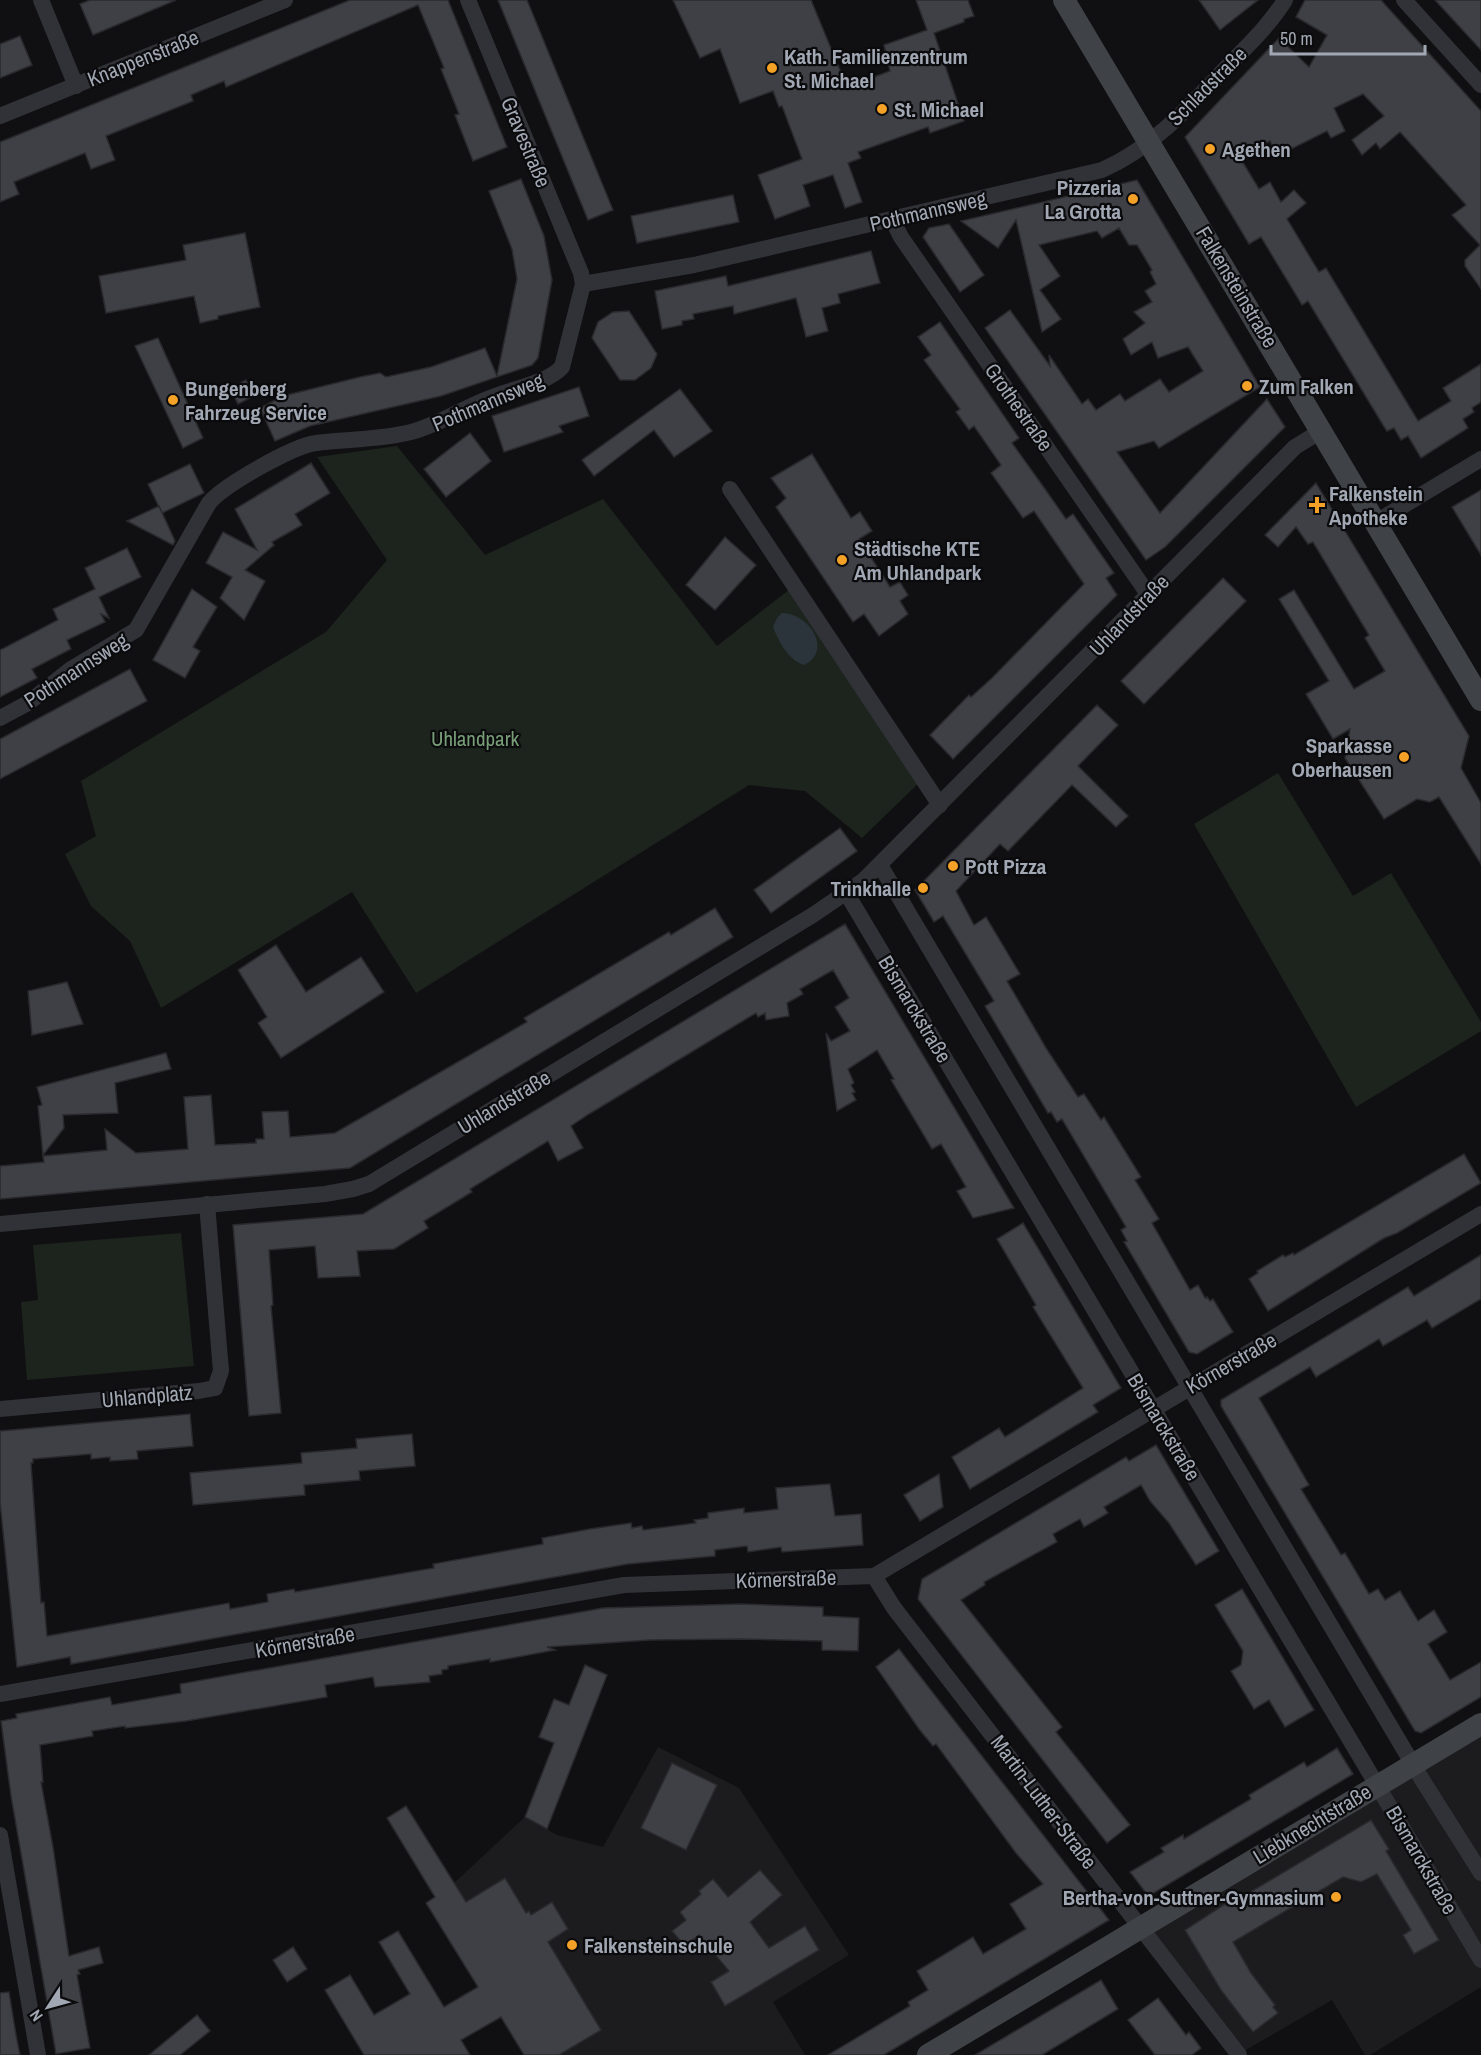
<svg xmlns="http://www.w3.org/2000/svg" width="1481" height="2055" viewBox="0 0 1481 2055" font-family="'Archivo Narrow',sans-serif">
<rect width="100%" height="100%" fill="#101012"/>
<g fill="#1c1c1f">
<path d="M1481,1724V1987L1370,2055H1365L1332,2000L1239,2054L1141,1926Z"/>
<path d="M658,1747L739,1788L849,1955L773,2002L805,2055H550L454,1883L525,1817L557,1835L603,1847Z"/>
</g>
<g fill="#1d241d">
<path d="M397,446L485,555L603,499L717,646L790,589L925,777L862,838L805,791L749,785L416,993L352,892L161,1008L130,941L91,906L65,854L96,836L81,781L326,632L387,560L317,457Z"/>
<path d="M1278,773L1353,896L1391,873L1481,1022V1031L1356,1107L1194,824Z"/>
<path d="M181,1233L194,1366L27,1380L21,1302L38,1300L33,1245Z"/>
</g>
<path fill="#2a343a" d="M782,613C808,613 834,650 804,665C788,660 779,642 773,627L777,618Z"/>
<g fill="#3f4045" stroke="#2a2a2e" stroke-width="1.5">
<path d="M90,0H176L93,35L80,4Z"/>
<path d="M350,0H448L507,147L473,161L455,115L459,114L441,69L444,68L418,5L226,87L224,81L191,95L193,101L106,136L115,160L91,169L85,153L14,182L19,194L0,202V142Z"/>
<path d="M498,0H527L613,210L588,220Z"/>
<path d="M673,0H811L847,87L890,71L884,45L927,30L916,0H968L974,16L964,19V22L934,33L964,121L930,133L928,127L858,152L861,158L848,163L862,202L845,208L833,175L803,185L810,206L775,219L758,175L802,159L782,106L779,107L773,91L740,103L720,49L700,58Z"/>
<path d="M1199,0H1258L1220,30Z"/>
<path d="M1305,0H1381L1481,111V289L1465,266V260L1480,245L1452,215L1466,205L1400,132L1380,149L1376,143L1362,155L1352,140L1384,116L1363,94L1334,108L1345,131L1331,138L1327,131L1277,156L1270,141L1239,156L1259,189L1270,182L1281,202L1294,190L1306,203L1287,219L1319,272L1326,268L1418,421L1451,401L1443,388L1481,364V402L1472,408L1474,412L1463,419L1468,428L1421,458L1408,436L1401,440L1394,428L1387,431L1383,425L1308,301L1302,305L1261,237L1249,244L1185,137L1279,38L1309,67L1327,35L1296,17Z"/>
<path d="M1435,0H1481V50L1457,24Z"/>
<path d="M20,36L32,65L0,78V44Z"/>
<path d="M521,179L544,236L552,280L538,358L532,365L441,396L310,426L275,441L260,408L283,396L360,377L380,373L386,377L431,367L485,348L497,376L517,279L512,249L489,191Z"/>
<path d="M1137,180L1260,387L1159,448L1154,441L1117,452L1160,513L1267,399L1285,427L1165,547L1146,560L985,328L1010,310L1050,366L1049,355L1082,404L1088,399L1096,410L1120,394L1125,401L1160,379L1169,392L1203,371L1188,347L1158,358L1152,342L1131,355L1123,339L1145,323L1134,312L1152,302L1145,291L1156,284L1150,272L1152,270L1137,245H1129L1119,228L1102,238L1097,231L1039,245L1060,276L1040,290L1061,319L1042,332L1016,220L998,248L961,221Z"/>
<path d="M733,195L739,222L637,243L631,216Z"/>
<path d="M949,224L984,275L960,292L923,237L929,228Z"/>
<path d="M245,233L260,307L218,316V319L200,323L194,296L106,313L99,276L186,260L183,245Z"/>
<path d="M871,251L880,283L838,294L840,303L822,308L828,331L806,337L796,298L734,314L733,306L693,314L694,319L682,321V325L662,329L655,291L726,276L728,286Z"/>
<path d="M629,311L657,354L651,368L635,380H620L592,338L598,322L613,312Z"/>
<path d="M940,322L1019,438L1012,443L1045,489L1066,519L1073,514L1114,573L1106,578L1117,595L953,759L930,735L969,695L971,697L992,678L1084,584L1034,511L1023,518L991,473L1001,465L974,426L969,430L956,412L960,409L924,360L931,355L918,337Z"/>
<path d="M158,338L203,438L183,448L135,346Z"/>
<path d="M246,380L254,396L238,404L230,388Z"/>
<path d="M579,387L589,416L559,426L563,432L504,452L492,416Z"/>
<path d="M680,389L712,431L674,457L654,430L594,476L582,460Z"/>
<path d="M470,433L491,461L446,497L424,469Z"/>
<path d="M812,454L851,518L860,512L872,531L859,539L890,587L900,582L908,595L900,601L908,614L879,636L864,614L853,622L776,507L786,498L771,478Z"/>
<path d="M311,463L330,493L295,514L302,525L272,542L274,545L245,570L265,581L244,620L220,598L232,577L206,563L223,532L257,550L235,509Z"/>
<path d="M190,464L204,493L162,513L148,484Z"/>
<path d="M1316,483L1469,736L1461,768L1481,803V864L1439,797L1430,802L1417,799L1384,819L1345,758L1350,729L1333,739L1306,694L1329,681L1279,599L1294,590L1354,689L1385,671L1365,638L1369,635L1313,542L1308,544L1296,527L1278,547L1265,535Z"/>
<path d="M1481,490V555L1452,507Z"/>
<path d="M159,506L175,541L173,545L127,521Z"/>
<path d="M725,537L756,565L715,610L686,585Z"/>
<path d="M127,548L141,577L99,597L109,618L101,614L105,622L67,640L71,649L32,669L37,678L0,697V650L58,620L53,609L95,589L85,568Z"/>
<path d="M1223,578L1246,601L1144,704L1121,681Z"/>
<path d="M192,589L217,607L193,647L200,651L185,678L153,660Z"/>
<path d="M130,669L147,701L0,779V739Z"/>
<path d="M1097,705L1118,725L1078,766L1128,816L1116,827L1072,785L1008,851L1000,844L956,891L974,925L986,917L1020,974L1007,981L1046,1048L1078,1097L1084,1094L1101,1120L1104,1117L1141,1177L1135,1180L1159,1219L1152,1223L1190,1290L1198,1285L1205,1298L1207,1297L1210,1301L1213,1299L1233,1332L1197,1354L1189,1352L1124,1242L1127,1241L1121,1230L1126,1227L1062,1119L1057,1122L1051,1112L1048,1113L985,1006L994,1001L943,916L934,922L915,890Z"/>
<path d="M840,828L857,851L771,913L754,890Z"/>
<path d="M715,908L733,937L350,1168L0,1199V1166L44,1162L43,1156L107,1150L105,1129L136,1153L188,1149L184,1097L211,1095L215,1145L256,1143V1139H264L262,1112L288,1111L290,1137L335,1133L527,1022L524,1018L669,932L671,935Z"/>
<path d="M845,924L1014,1208L973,1218L957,1191L966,1187L941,1144L932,1149L891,1080L894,1079L877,1050L848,1069L854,1083L851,1085L855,1092L852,1093L856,1100L837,1111L826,1033L831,1041L850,1031L835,1007L849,998L833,970L800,989L803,994L787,1003L789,1016L766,1020L765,1013L758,1017L756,1013L589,1114L571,1126L583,1148L558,1161L548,1141L470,1189L472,1192L424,1221L428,1228L394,1249L357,1251L360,1276L318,1278L315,1246L269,1250L273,1305L271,1306L281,1413L249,1416L233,1225L363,1214Z"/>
<path d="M276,945L306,992L361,957L384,992L281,1058L258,1023L267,1017L238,970Z"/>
<path d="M67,982L83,1024L32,1035L28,991Z"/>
<path d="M166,1053L171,1069L115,1083L118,1113L63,1115L64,1128L43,1155L38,1106L42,1105L37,1087Z"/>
<path d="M1464,1154L1481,1183L1397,1233L1384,1238L1268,1311L1249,1279L1258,1273L1257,1271L1283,1255L1285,1257L1293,1253L1294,1255Z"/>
<path d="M1023,1223L1121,1388L1093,1405L1098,1412L970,1489L952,1457L999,1428L1005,1437L1083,1388L1033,1307L1036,1305L997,1239Z"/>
<path d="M1481,1255V1299L1432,1328L1427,1320L1383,1346L1379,1339L1316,1377L1310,1367L1259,1398L1309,1485L1301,1489L1341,1555L1345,1553L1369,1594L1378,1589L1385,1600L1400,1591L1418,1621L1434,1610L1447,1632L1428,1644L1450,1680L1481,1662V1697L1421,1733L1415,1731L1221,1406V1400L1408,1287L1414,1296Z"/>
<path d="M190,1414L193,1446L137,1451L138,1459L110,1461V1457L91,1459V1454L33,1459V1463H31L41,1603L44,1602L47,1636L229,1603L230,1609L268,1602L267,1594L294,1589L295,1592L434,1568L433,1564L543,1544L542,1538L590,1529L631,1523L632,1528L642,1526L643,1530L696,1523L694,1520L708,1518V1513L744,1508V1513L778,1509L776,1488L830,1484L835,1516L861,1514L863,1545L782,1552L781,1547L748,1552L747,1546L715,1550V1556L628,1564L71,1664L70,1657L17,1667L0,1502V1431Z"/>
<path d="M412,1434L415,1466L359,1471L360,1480L304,1485L305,1495L193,1505L190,1473L302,1463L301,1453L357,1448L356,1439Z"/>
<path d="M1156,1445L1219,1551L1196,1565L1169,1523L1150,1501L1141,1485L1104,1507L1108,1513L1084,1527L1080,1519L1053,1534L1057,1542L984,1582L985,1585L961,1600L1062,1727L1056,1732L1130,1825L1107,1843L918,1599L922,1579L1126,1457L1129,1461Z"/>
<path d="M939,1474L943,1507L920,1521L904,1495Z"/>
<path d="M1242,1589L1314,1710L1285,1727L1269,1700L1254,1709L1231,1671L1241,1665L1243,1651L1215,1605Z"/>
<path d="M740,1604L823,1607V1616L859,1618L858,1651L822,1650V1641L739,1639L650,1640L547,1647L555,1650L490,1662V1659L448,1666V1669L442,1670V1674L429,1676L430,1682L375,1687L373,1677L325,1685L327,1697L186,1721L125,1728V1726L92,1731L93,1736L40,1745L43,1782H41L53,1847L69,1956L99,1947L103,1963L78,1970L80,1974L77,1975L90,2048L56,2054L11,1796L1,1721L17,1718L16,1714L110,1697L112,1705L181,1693L180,1684L603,1608Z"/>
<path d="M899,1649L1109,1920L884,2055H828L910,2006L908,2002L928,1990L917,1971L973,1937L983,1954L1026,1929L1010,1904L1043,1884L1016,1853L936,1744L933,1746L919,1729L876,1667Z"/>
<path d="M585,1665L607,1675L547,1829L525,1817L554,1743L539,1737L554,1699L569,1705Z"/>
<path d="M1337,1748L1353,1774L1152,1894L1146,1893L1130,1872L1164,1852L1161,1848L1183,1835L1184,1839L1251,1799L1249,1795L1304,1762L1307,1767Z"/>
<path d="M672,1763L717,1785L686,1850L641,1828Z"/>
<path d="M406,1806L466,1902L505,1878L526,1913L529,1911L531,1915L552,1902L568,1929L548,1942L601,2030L559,2055H524L501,2017L461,2040L470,2055H364L325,1990L350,1975L374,2015L410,1994L379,1942L398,1931L444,2007L478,1987L426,1903L435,1897L387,1818Z"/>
<path d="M1371,1820L1389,1849L1386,1851L1439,1940L1414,1954L1403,1935L1411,1930L1377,1874L1361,1882L1343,1877L1233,1942L1251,1973L1275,2005L1273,2007L1278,2013L1253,2032L1221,1990L1185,1930L1225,1904L1227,1906Z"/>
<path d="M760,1870L782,1895L750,1922L769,1948L805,1926L819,1950L725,2006L711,1982L729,1971L699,1935L685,1946L672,1931L686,1920L680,1912L701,1894L699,1891L713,1879L728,1897Z"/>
<path d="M293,1947L307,1969L287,1982L273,1960Z"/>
<path d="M1101,1980L1118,2009L1042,2055H975Z"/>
<path d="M9,1992L16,2035L20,2055H0V1993Z"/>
<path d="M1158,1998L1186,2035L1189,2032L1201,2048L1192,2055H1155L1128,2020Z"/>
<path d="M197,2015L210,2031L180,2055H149Z"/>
</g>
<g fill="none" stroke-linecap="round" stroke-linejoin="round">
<g stroke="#313237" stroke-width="16">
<path d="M41,0L76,86"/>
<path d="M1404,0L1481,85"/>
<path d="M0,116L285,0"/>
<path d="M892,219L901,237L1148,594"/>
<path d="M583,284L694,265L1102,170C1152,148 1188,108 1225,69C1246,47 1269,26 1285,0"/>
<path d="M730,489L940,805"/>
<path d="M1376,522L1481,459"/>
<path d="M0,718L28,703L71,669L136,630L209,503C224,485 293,446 316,443C348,439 379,440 411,432C441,424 466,406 495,396C516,388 547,383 562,367L583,284L581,273L468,0"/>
<path d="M880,865L1421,1778L1481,1873"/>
<path d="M847,894L1481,1960"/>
<path d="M0,1224L325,1194L353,1189L369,1184L813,915L864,880L1295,447L1321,431"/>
<path d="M0,1409L199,1391L215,1388L221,1371L207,1204"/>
<path d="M874,1576L894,1608L1239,2055"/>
<path d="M0,1694L624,1585L874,1576L1481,1214"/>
<path d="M0,1835L38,2055"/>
</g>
<g stroke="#3f4247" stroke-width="22">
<path d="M1064,0L1481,700"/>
<path d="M928,2055L1481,1724"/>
</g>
</g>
<g fill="#f3a127" stroke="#0b0b0d" stroke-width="2">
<circle cx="772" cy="68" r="6"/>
<circle cx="882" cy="109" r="6"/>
<circle cx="1210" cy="149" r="6"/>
<circle cx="1133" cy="199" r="6"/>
<circle cx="1247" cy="386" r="6"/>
<circle cx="173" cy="400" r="6"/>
<path d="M1314 496h6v6h6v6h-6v6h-6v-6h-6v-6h6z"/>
<circle cx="842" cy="560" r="6"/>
<circle cx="1404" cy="757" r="6"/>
<circle cx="953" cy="866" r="6"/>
<circle cx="923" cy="888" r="6"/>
<circle cx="1336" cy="1897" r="6"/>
<circle cx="572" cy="1945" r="6"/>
</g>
<g text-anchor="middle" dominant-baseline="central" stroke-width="4.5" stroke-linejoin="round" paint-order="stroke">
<g font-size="21" font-weight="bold" fill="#a1a8b3" stroke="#0b0b0d" text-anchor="start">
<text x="784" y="56">Kath. Familienzentrum<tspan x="784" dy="24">St. Michael</tspan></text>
<text x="894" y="109">St. Michael</text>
<text x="1222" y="149">Agethen</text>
<text x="1121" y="187" text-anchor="end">Pizzeria<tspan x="1121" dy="24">La Grotta</tspan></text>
<text x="1259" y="386">Zum Falken</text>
<text x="185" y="388">Bungenberg<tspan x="185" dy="24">Fahrzeug Service</tspan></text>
<text x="1329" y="493">Falkenstein<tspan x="1329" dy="24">Apotheke</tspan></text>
<text x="854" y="548">Städtische KTE<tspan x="854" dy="24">Am Uhlandpark</tspan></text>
<text x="1392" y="745" text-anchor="end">Sparkasse<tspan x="1392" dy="24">Oberhausen</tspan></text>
<text x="965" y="866">Pott Pizza</text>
<text x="911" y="888" text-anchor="end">Trinkhalle</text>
<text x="1324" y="1897" text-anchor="end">Bertha-von-Suttner-Gymnasium</text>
<text x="584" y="1945">Falkensteinschule</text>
</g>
<g font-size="21" fill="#a1a8b3" stroke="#0b0b0d">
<text transform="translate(143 58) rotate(-22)">Knappenstraße</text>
<text transform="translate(1207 86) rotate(-45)">Schladstraße</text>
<text transform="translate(526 142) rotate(67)">Gravestraße</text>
<text transform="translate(928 211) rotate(-13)">Pothmannsweg</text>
<text transform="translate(1237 287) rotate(59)">Falkensteinstraße</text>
<text transform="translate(488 402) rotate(-23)">Pothmannsweg</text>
<text transform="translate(1019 407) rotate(55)">Grothestraße</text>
<text transform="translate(1129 615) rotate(-46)">Uhlandstraße</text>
<text transform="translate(76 670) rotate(-33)">Pothmannsweg</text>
<text transform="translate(915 1009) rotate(59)">Bismarckstraße</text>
<text transform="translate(504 1102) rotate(-31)">Uhlandstraße</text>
<text transform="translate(1231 1363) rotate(-30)">Körnerstraße</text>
<text transform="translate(147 1396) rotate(-5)">Uhlandplatz</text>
<text transform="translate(1164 1427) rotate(59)">Bismarckstraße</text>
<text transform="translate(786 1579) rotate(-2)">Körnerstraße</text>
<text transform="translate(305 1642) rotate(-10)">Körnerstraße</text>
<text transform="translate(1044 1802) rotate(53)">Martin-Luther-Straße</text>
<text transform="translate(1312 1824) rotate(-31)">Liebknechtstraße</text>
<text transform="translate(1422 1860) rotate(60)">Bismarckstraße</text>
</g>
<g font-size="21" fill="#789e78" stroke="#0b0b0d">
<text x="475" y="738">Uhlandpark</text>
</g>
</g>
<g transform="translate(48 2007) rotate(234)" stroke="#0b0b0d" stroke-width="4.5" paint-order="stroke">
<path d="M0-4.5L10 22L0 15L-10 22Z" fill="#a1a8b3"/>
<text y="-9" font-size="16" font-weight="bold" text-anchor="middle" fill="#a1a8b3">N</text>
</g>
<path d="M1271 45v9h154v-9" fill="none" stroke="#a1a8b3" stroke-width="3"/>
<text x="1280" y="45" font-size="18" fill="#a1a8b3" stroke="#0b0b0d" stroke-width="4.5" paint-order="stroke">50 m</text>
</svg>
